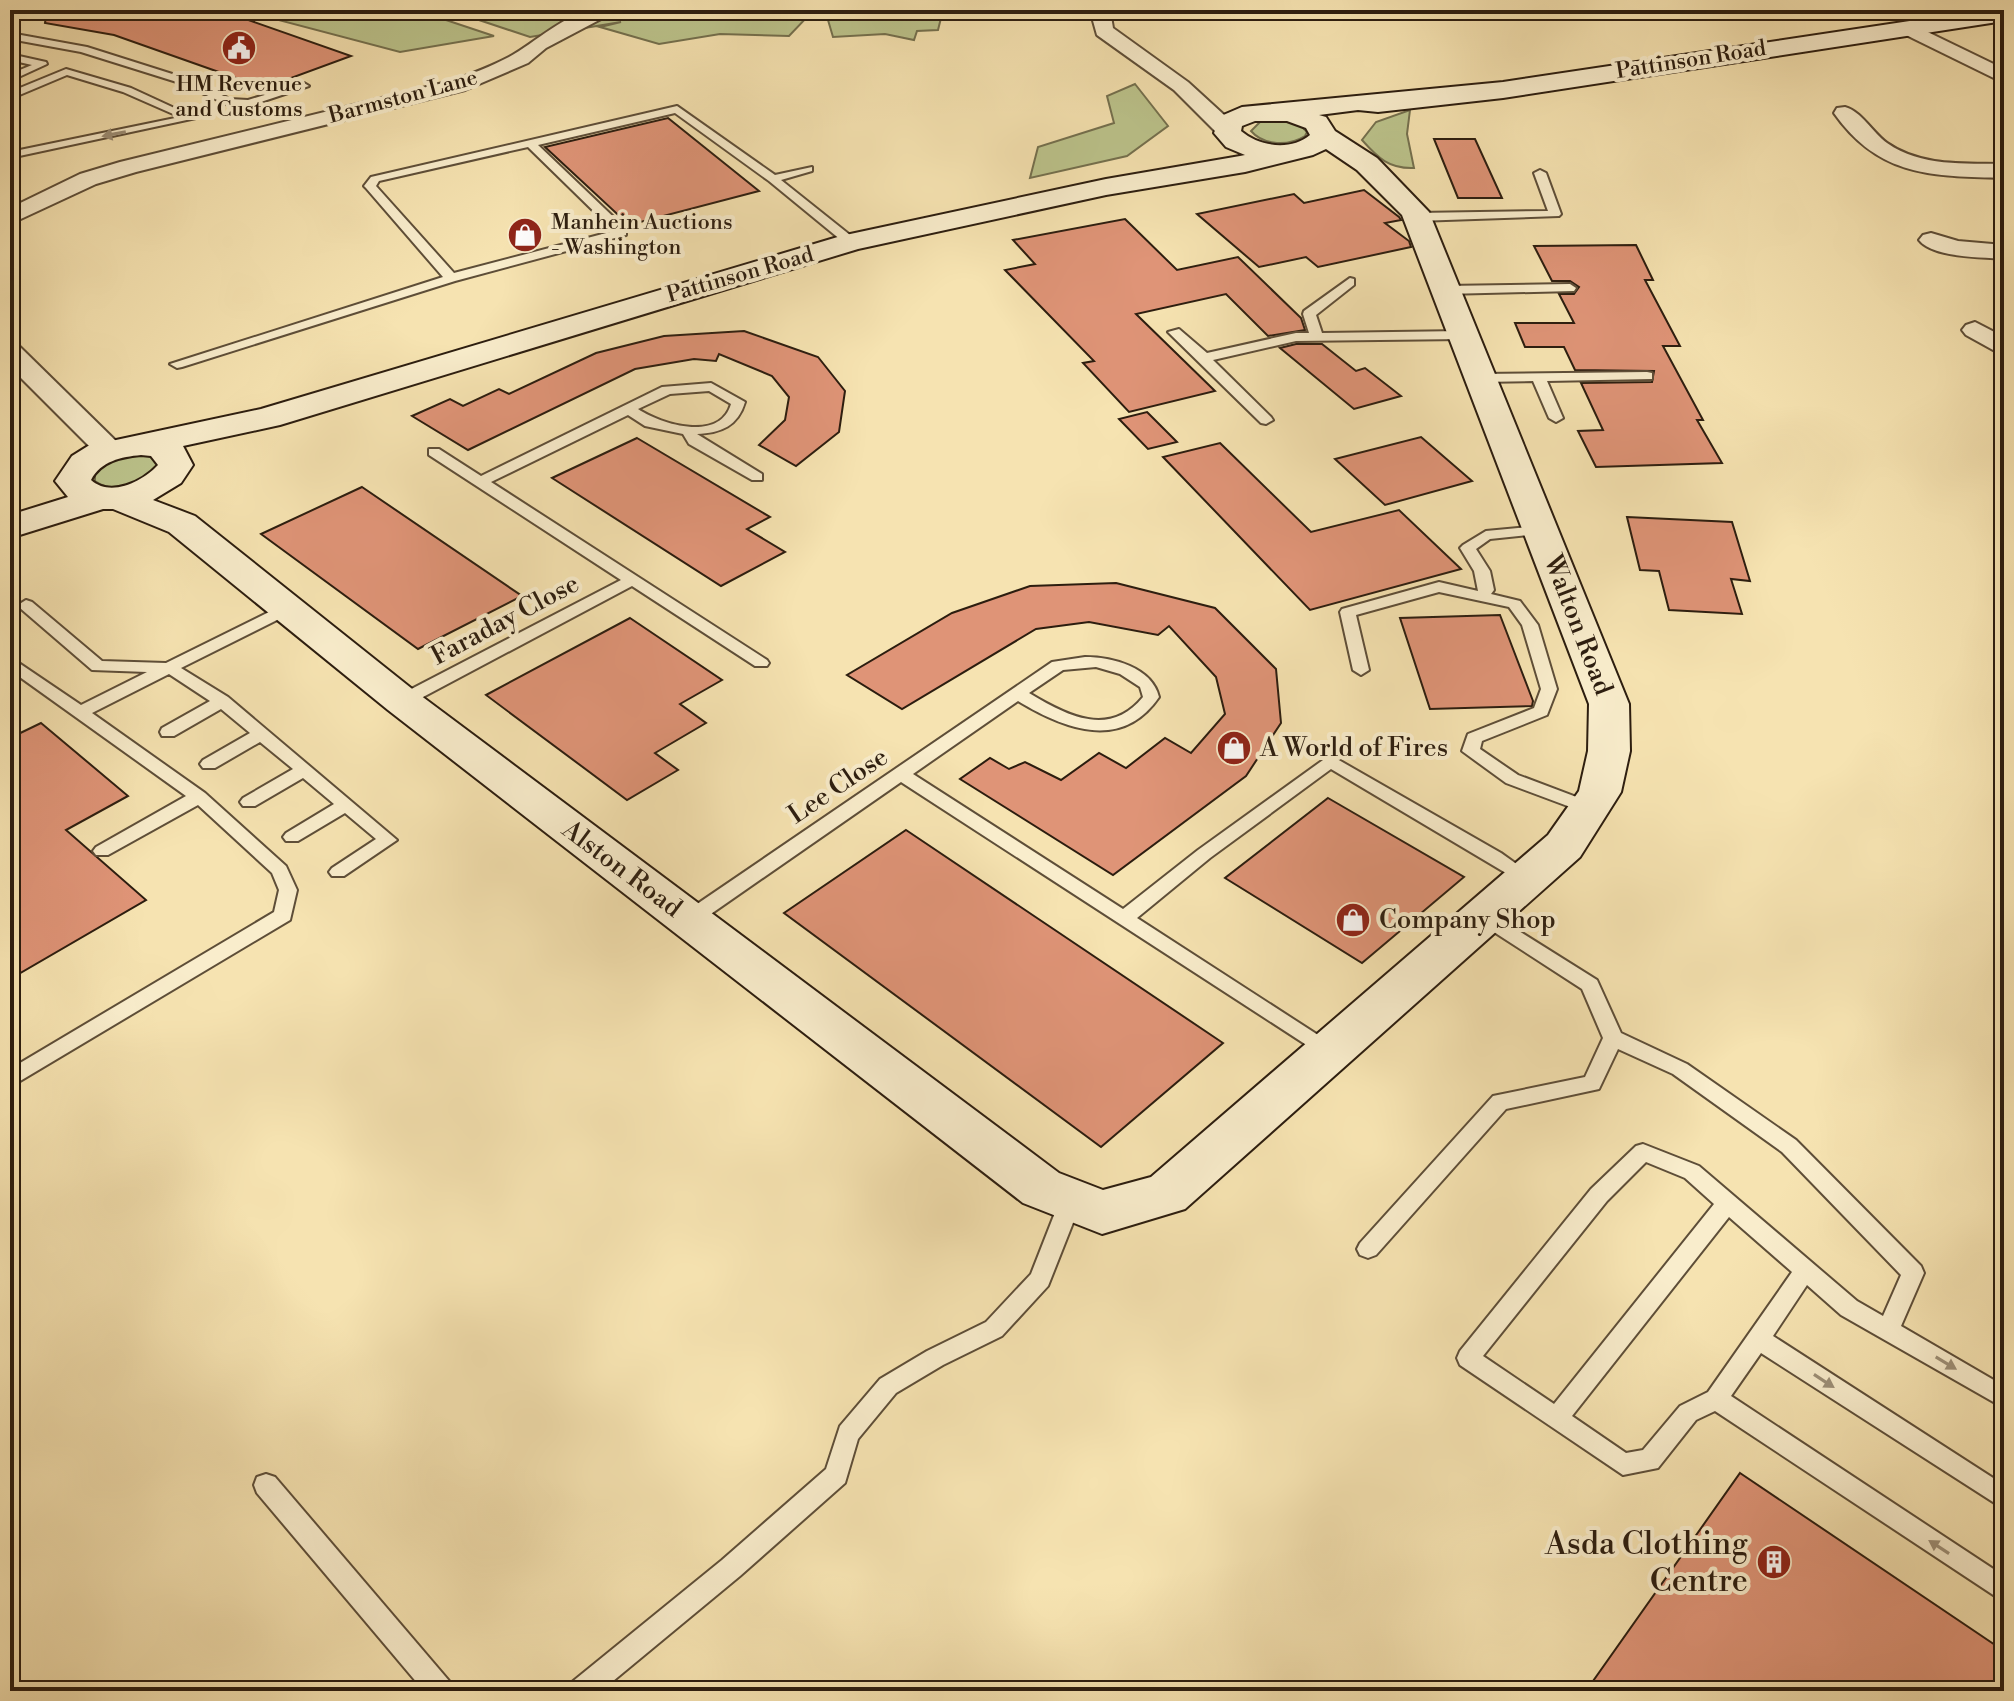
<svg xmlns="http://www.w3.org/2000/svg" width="2014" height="1701" viewBox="0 0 2014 1701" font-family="'Libre Bodoni',serif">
<rect width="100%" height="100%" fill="#f6e3b1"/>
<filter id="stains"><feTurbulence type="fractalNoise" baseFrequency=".0025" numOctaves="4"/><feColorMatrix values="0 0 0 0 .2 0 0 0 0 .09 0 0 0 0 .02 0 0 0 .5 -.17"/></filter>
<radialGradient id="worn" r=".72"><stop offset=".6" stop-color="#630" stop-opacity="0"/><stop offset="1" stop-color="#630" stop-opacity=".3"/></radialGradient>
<g fill="#bcc48c" stroke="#74704e" stroke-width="2">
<path d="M241,10H416L494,36L400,52Z"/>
<path d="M449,10H943L938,30L917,31L914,40L885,34L833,37L828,20L808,16L789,36L720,34L659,44L600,27L621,22L530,37Z"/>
<path d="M1135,84L1168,126L1127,156L1030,178L1038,147L1114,123L1107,96Z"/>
<path d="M1410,110L1407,134L1414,168C1389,169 1378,158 1362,140L1376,122Z"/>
<path d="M1284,120L1300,125L1307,132L1305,136C1289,146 1264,146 1251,131L1260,122Z"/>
<path d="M140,454C149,456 158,457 158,469C143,484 114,495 95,481V471L108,460Z"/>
</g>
<g fill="#df9477" stroke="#2c1d0f" stroke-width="2">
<path d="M47,10H220L351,56L264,88L114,35L45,23Z"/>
<path d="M668,118L759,191L629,225L545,147Z"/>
<path d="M1434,139H1475L1502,198H1458Z"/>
<path d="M1364,190L1399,217L1401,220L1385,223L1409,241L1411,247L1318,267L1306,257L1259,267L1197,214L1294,194L1304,203Z"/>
<path d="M1125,219L1177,270L1238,257L1301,318L1305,330L1268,336L1226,294L1136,314L1215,391L1129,412L1083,363L1094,361L1005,270L1035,264L1013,240Z"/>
<path d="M1636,245L1653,280H1645L1680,346H1663L1703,420H1697L1722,463L1596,467L1578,431L1603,430L1581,383L1652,382L1654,371L1575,370L1564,347H1525L1515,323H1574L1559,294H1574L1579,287L1570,281H1552L1534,246Z"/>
<path d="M744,331L818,357L845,391L839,432L796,466L759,445L785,420L789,397L772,376L719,354L716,361L694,359L635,369L468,450L412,416L450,399L463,406L499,389L509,394L596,353L664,336Z"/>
<path d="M1296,344H1322L1356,371L1365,368L1401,396L1354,409L1280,348Z"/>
<path d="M1147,412L1177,442L1148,449L1119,419Z"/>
<path d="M1421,437L1472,481L1385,505L1335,459Z"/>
<path d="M637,438L770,517L747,529L785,552L721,586L552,478Z"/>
<path d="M1220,443L1311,532L1399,510L1461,569L1310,610L1163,457Z"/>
<path d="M362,487L522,596L418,649L261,534Z"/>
<path d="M1627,517L1732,522L1750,581L1731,579L1742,614L1669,610L1659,571L1640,570Z"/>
<path d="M1116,583L1215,608L1276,669L1281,723L1246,776L1113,875L960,779L990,758L1009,769L1025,762L1061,780L1099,753L1126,768L1165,738L1191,753L1225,714L1216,677L1169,626L1158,635L1089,622L1036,629L902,709L847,675L952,613L1030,586Z"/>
<path d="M1500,615L1533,701L1532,706L1430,709L1400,618Z"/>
<path d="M630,618L722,680L680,704L706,723L655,753L678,770L627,800L486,695Z"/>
<path d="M41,723L128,796L66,830L146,900L10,979V738Z"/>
<path d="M1328,798L1464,877L1362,963L1225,878Z"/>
<path d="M906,830L1223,1043L1101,1147L784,913Z"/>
<path d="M1740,1473L2004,1651V1691H1586Z"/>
</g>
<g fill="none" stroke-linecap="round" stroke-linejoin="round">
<g stroke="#5e4e38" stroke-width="4">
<g id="lane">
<path d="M10,33L87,47L188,79L230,99L248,100L304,83L309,86L249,106L228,105L180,83L81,52L10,39Z"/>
<path d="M10,54L46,62L47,64L10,81V74L32,65L10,60Z"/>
<path d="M66,69L131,88L196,118L10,158V152L180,117L123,92L67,75L10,99V92Z"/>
<path d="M677,106L775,175L812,167V171L781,180L855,239V245H847L769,181L675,113L538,145L626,229V235L455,281L182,367L177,368L170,364L443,277L366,188L364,186L371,177ZM528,147L614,231L454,273L376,186L379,181Z"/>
<path d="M1540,170L1546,173L1561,214L1559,216L1417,221L1411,217L1417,213L1548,211L1534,173Z"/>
<path d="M1350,278L1354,279V285L1316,315L1322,333L1463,331L1469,335L1463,339L1296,341L1213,360L1271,417L1273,420L1266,424L1261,423L1168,332L1179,329L1207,353L1296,333H1309L1303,314L1304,311Z"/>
<path d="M1570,284L1576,288L1574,291L1445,294L1439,290L1445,286Z"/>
<path d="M1647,372L1652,373V379L1547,381L1563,418L1556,422L1549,418L1533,381L1480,382L1473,378L1480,374Z"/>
<path d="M711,383L745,402C738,426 721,433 697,434L762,474V480H752L689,444L683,434L645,426L628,415L491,482L767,660L769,663L767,666H755L632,586L408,705H396L394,701L396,697L621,580L429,455V449H439L481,476L662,387ZM709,391L731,404C720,442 662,425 638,409L670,394Z"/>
<path d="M1541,526L1546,527V533L1490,539L1476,549L1490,571L1494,590L1491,594L1520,601L1538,625L1557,689L1547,715L1482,741L1480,749L1518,775L1595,804L1598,808L1595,812L1589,814L1506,783L1462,751L1468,734L1534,708L1541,689L1522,625L1509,607L1439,592L1356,615L1369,670L1361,675L1353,670L1340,612L1342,609L1439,582L1478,591L1474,571L1460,548L1463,545L1486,531Z"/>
<path d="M26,600L32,602L102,661L166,663L281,606H293L295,609L293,612L181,668L228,697L397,840L344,876H332L329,872L332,868L376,839L345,813L298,841H286L283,837L286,833L334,804L303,778L255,806H243L240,802L243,798L293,769L260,742L215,768H203L200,764L203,760L250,733L221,709L174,736H162L160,732L162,728L210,701L169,674L92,713L205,793L286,866L297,890L290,920L10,1087V1069L274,912L279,890L272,873L198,805L108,855H96L93,851L96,847L186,796L10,670V657L81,705L147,672L92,670L20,608L18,605Z"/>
<path d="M1085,657C1112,657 1152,667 1159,697C1122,751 1066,730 1018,701L913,774L1123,909L1198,850L1330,755L1501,853L1536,878L1527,884L1521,882L1331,769L1210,858L1137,918L1335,1046L1338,1051L1335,1056L1328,1059L901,782L695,925H681L679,920L681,915L1052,662ZM1096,667L1120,674L1140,687L1143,697C1110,738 1067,716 1029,693L1063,670Z"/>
<path d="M1484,909L1597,980L1621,1033L1687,1064L1796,1140L1921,1266L1924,1273L1901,1326L2004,1386V1408L1841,1315L1807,1285L1773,1336L2004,1485V1509L1761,1353L1731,1396L2004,1576V1602L1715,1411L1696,1420L1658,1468L1623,1475L1460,1365L1457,1358L1460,1351L1591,1189L1636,1146L1643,1144L1699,1166L1857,1301L1883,1316L1901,1275L1782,1152L1673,1074L1618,1049L1599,1089L1506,1109L1376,1255L1368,1258L1360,1255L1357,1249L1360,1243L1493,1096L1585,1077L1603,1038L1582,989L1477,921L1475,916L1477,911ZM1646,1162L1685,1178L1714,1204L1554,1404L1483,1356L1607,1201ZM1729,1217L1792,1272L1708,1392L1680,1406L1643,1450L1626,1453L1572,1416Z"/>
<path d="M1071,1191L1079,1194L1082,1200L1048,1286L1002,1336L943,1365L896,1393L858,1439L845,1483L740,1576L601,1691H568L572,1682L722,1560L826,1469L840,1426L880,1379L927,1351L986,1322L1031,1274L1060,1200L1063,1194Z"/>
<path d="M266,1474L275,1477L450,1682L454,1691H424L257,1493L254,1485L257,1477Z"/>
</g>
</g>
<g stroke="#5e4e38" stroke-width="4">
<g id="street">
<path d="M598,10L604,15L601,19L546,48L528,63L465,90L136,172L96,184L10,224V208L80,174L120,162L451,81C471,74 490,67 509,57C534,44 568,10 598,10Z"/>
<path d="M1090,10H1110L1113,28L1188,82L1234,124L1237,129L1234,134H1218L1174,90L1097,35Z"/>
<path d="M1907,22L2004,69V83L1900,32L1897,28L1900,24Z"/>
<path d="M1845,107C1861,111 1873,133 1887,143C1921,167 1965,163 2004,164V178C1932,176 1879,177 1834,113L1837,108Z"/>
<path d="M1931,233L1958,241L2004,245V259C1982,257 1933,258 1919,240L1923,235Z"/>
<path d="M1975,322L2004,337V356L1966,335L1962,330L1966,325Z"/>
<path d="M10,344L19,346L119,444L123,450L119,456L109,458L99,456L10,367Z"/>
</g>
</g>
<g stroke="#2c1d0f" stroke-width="4">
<path id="secondary" d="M1983,10H2004V21L1503,98L1378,112L1358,110L1319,115L1326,117L1335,131L1377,158L1429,212L1629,704L1630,751L1621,792L1580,857L1185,1209L1102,1234L1023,1203L388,710L169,532L113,509H103L10,538V515L68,497L55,481L72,456L88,446L261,409L841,236L1106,179L1240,156L1245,155L1226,147L1214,133L1221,116L1242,107L1503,82ZM1255,121H1287L1306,128L1310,135C1291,151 1260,147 1241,131L1242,126ZM1326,149L1357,170L1402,215L1589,704L1588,751L1579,791L1548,835L1151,1177L1103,1190L1059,1173L416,692L195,516L153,500L181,483L193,465L183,446L280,425L858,249L1106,195L1245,172L1313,155ZM141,455L151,456L158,465C143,481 111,498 91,480C101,461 121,457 141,455Z"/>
</g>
<use href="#lane" fill="#f9edcc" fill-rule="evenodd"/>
<use href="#street" fill="#f9edcc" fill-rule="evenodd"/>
<use href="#secondary" fill="#f9edcc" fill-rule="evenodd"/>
</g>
<defs><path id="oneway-solid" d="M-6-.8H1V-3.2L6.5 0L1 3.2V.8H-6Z" transform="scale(2)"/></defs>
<g fill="#9d8f77">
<use href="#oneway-solid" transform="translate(114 134) rotate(169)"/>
<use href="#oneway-solid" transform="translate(1946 1363) rotate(31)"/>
<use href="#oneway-solid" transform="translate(1824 1381) rotate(33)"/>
<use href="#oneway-solid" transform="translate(1939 1547) rotate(-147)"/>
</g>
<defs>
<g id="civic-disc" transform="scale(1.8)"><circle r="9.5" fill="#8f2418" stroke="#f9edcc"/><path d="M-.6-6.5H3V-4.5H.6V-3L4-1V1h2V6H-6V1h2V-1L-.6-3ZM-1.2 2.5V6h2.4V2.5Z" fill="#fff"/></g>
<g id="shop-disc" transform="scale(1.8)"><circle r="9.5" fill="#8f2418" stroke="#f9edcc"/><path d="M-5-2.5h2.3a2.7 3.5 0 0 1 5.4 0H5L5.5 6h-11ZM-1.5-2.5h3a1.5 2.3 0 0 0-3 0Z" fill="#fff"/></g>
<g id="building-disc" transform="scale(1.8)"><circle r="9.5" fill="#8f2418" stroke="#f9edcc"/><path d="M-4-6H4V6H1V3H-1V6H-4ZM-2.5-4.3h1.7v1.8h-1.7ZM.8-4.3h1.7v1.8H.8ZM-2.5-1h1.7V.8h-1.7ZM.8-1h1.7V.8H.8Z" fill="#fff"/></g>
</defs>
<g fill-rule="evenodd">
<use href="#civic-disc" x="239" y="48"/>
<use href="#shop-disc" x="525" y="235"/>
<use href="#shop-disc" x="1234" y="748"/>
<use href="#shop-disc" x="1353" y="920"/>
<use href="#building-disc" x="1774" y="1562"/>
</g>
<g text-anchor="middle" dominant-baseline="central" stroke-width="8" stroke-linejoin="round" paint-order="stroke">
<g font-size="22" fill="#2c1d0f" stroke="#f9edcc">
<text transform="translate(1691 60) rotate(-9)">Pattinson Road</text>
<text transform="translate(403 97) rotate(-15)">Barmston Lane</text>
<text transform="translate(740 275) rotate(-16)">Pattinson Road</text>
</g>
<g font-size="22" fill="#2c1d0f" stroke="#f9edcc">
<text x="239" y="84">HM Revenue<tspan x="239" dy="25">and Customs</tspan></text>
<text x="551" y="222" text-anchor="start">Manhein Auctions<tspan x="551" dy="25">- Washington</tspan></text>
</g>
<g font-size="26" fill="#2c1d0f" stroke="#f9edcc">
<text transform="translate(505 620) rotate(-28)">Faraday Close</text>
<text transform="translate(1578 625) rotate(69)">Walton Road</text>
<text transform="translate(838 786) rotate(-34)">Lee Close</text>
<text transform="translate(622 869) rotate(37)">Alston Road</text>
</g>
<g font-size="26" fill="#2c1d0f" stroke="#f9edcc" text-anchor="start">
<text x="1260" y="748">A World of Fires</text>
<text x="1379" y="920">Company Shop</text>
</g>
<g font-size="32" fill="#2c1d0f" stroke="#f9edcc" text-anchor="end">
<text x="1748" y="1544">Asda Clothing<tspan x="1748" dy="37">Centre</tspan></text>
</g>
</g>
<rect width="2014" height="1701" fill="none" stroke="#f6e3b1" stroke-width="40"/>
<rect x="12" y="12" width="1990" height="1677" fill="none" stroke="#2c1d0f" stroke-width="4"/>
<rect x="20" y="20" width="1974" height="1661" fill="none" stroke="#2c1d0f" stroke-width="2"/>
<rect width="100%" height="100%" filter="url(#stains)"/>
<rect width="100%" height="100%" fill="url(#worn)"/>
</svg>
